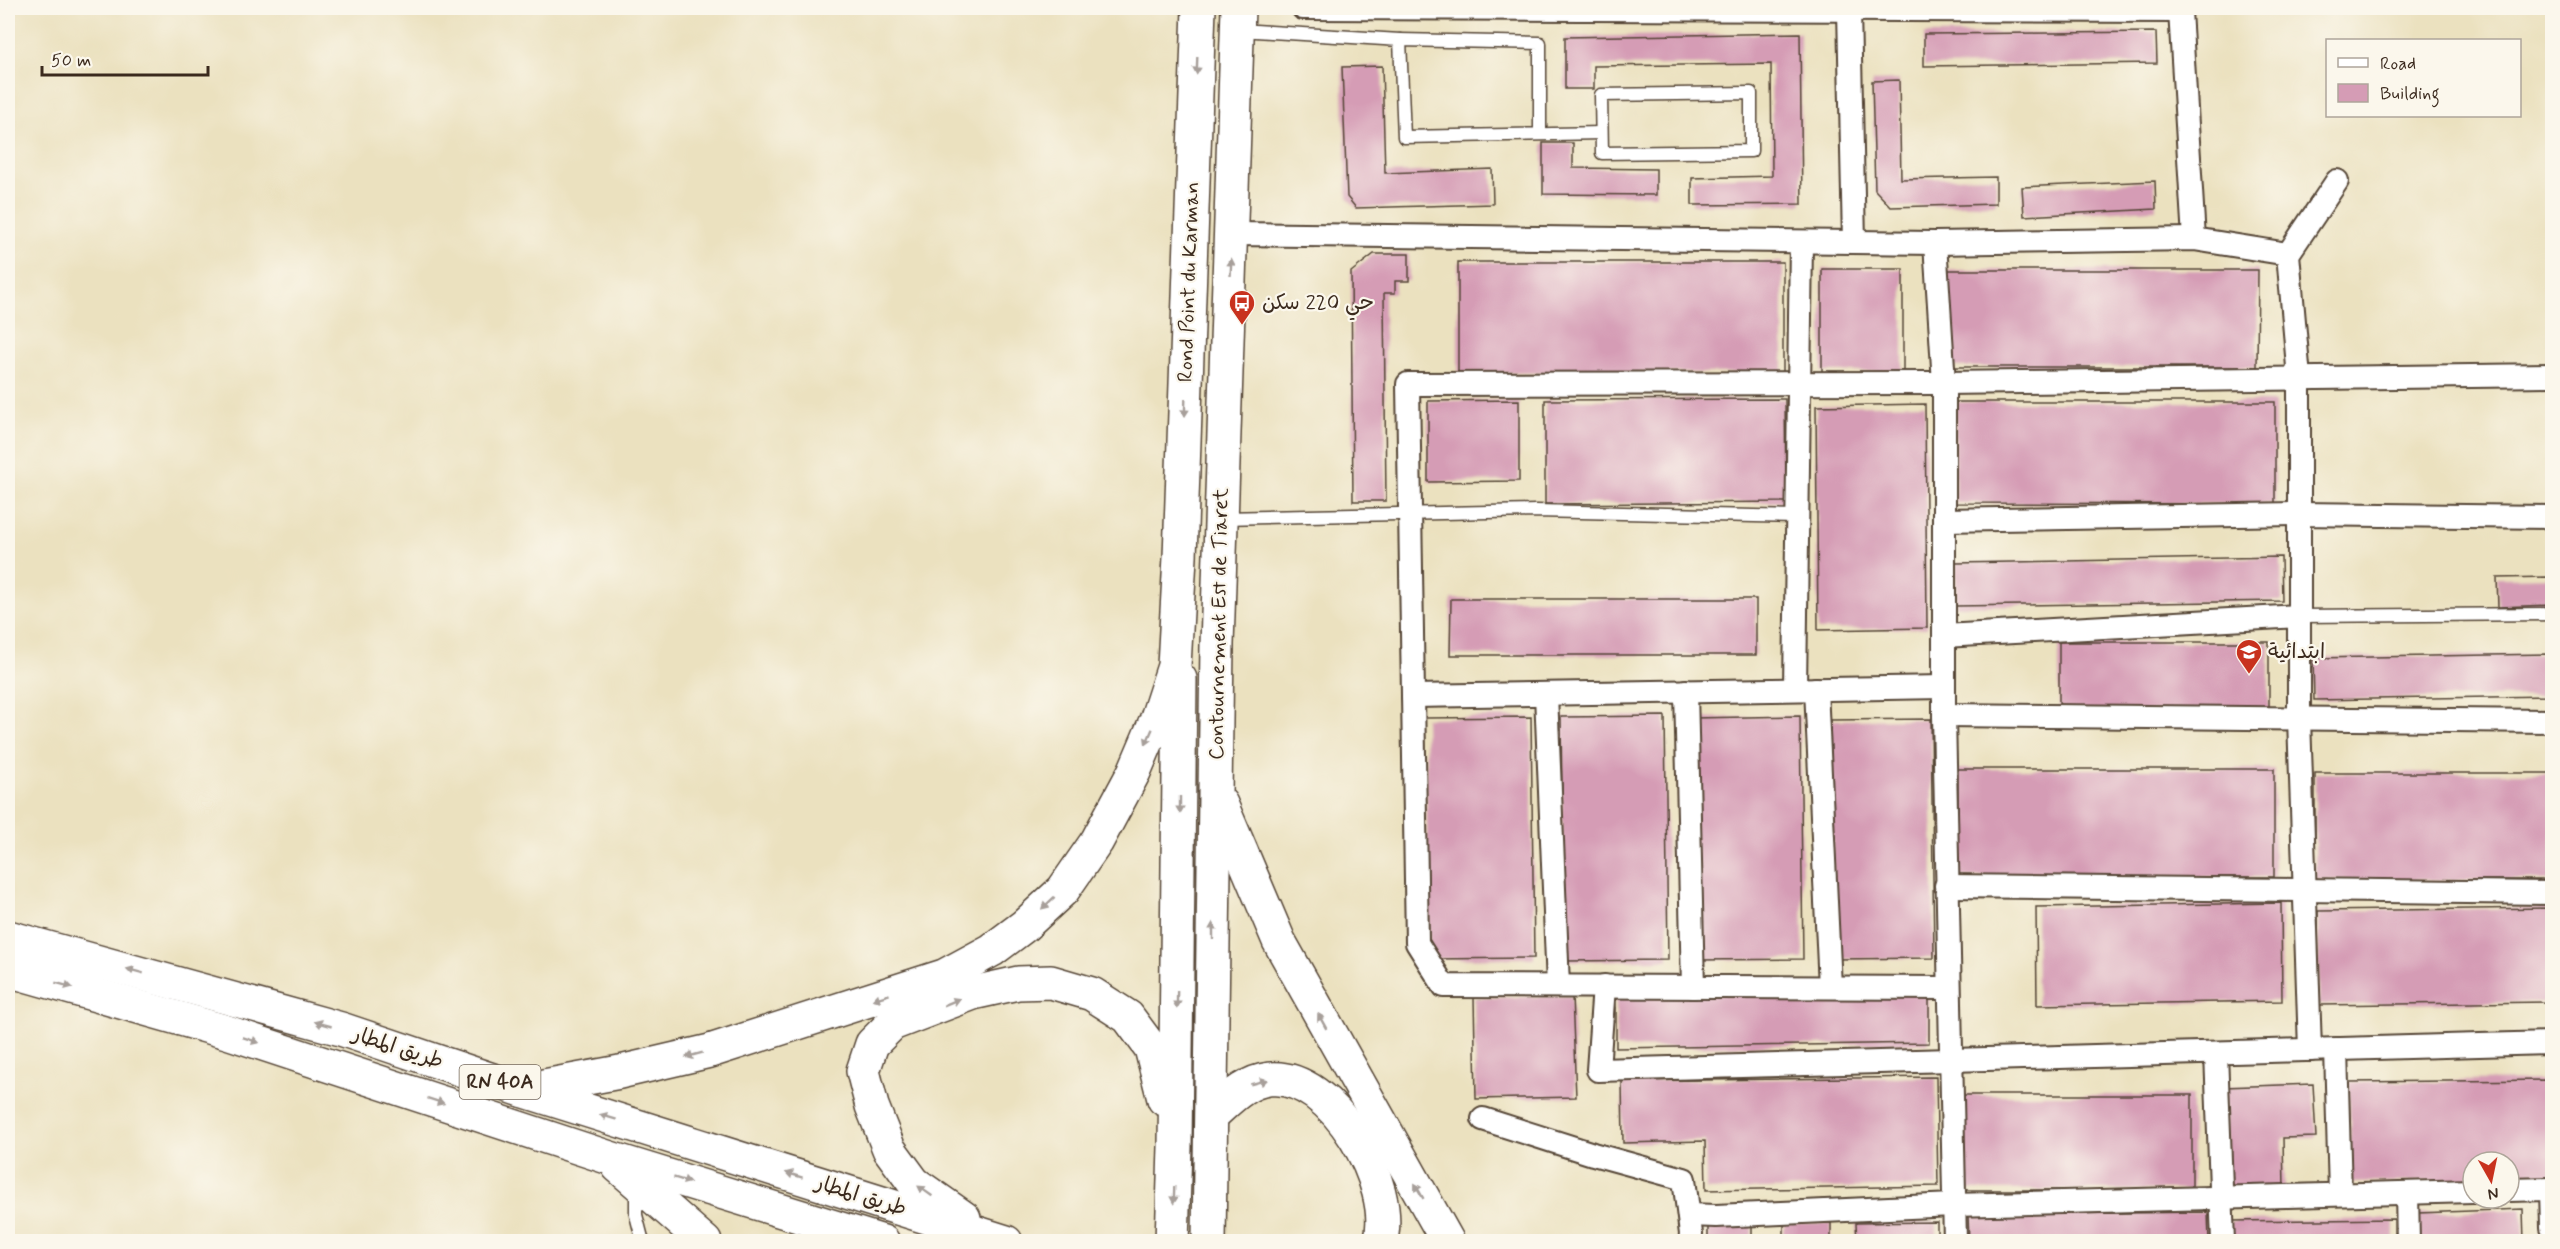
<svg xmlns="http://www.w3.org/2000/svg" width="2560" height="1249" viewBox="0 0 2560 1249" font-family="Mynerve,'Playpen Sans Arabic',sans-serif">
<rect width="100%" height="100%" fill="#fbf7ec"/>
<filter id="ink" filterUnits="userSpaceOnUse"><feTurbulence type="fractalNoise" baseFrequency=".0167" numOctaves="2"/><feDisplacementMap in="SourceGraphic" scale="12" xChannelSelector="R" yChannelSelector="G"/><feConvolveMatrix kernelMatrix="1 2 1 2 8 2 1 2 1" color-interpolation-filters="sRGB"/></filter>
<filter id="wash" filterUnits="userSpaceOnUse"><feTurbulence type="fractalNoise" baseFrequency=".008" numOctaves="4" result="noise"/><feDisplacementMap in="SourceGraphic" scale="24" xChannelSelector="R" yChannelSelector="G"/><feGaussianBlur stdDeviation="1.35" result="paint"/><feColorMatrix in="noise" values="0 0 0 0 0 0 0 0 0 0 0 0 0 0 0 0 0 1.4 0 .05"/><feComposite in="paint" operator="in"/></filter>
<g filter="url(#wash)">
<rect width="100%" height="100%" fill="#ebe1bf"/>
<g id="blocks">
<g fill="#d59cb5">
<path d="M2156,32L2157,63L1924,66V34Z"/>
<path d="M1800,33L1802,204L1692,205V178L1772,176L1771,64L1594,66V89H1565V37Z"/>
<path d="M1382,66L1385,173L1492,169L1493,204L1356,208L1347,197L1342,67Z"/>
<path d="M1899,80L1901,179L1996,177V204L1891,207L1875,190L1872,81Z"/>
<path d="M1543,143H1573V168L1656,169V195L1543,194Z"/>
<path d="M2155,181L2156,209L2024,216L2022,187Z"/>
<path d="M1374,254H1409V281H1395V293H1384L1386,501H1353L1351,272Z"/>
<rect x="1458" y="262" width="325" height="111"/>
<rect x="1822" y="269" width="81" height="103"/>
<path d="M1946,270H2258L2257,367H1945Z"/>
<path d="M1785,399L1786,502L1545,504V400Z"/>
<path d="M1519,400V481L1428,482V401Z"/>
<path d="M1955,402H2275V504L1955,503Z"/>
<path d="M1925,404L1927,628L1818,630L1816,406Z"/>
<path d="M2281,557L2282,601L1956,606V563Z"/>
<path d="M2552,577V605L2498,607L2497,578Z"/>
<path d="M1451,599H1756V655H1450Z"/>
<rect x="2059" y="642" width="210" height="69"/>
<path d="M2552,654V696L2314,700L2313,658Z"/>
<path d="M1665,716L1668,960L1564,961L1561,717Z"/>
<path d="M1800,716L1803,959L1696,960L1693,718Z"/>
<path d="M1531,717L1534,958L1429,959L1425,718Z"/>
<path d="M1931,719L1934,958L1834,959L1830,720Z"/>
<rect x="1958" y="769" width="316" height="108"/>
<rect x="2315" y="773" width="237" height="107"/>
<path d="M2281,903L2282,1001L2037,1005L2036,907Z"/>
<path d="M2552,908V1002L2319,1005L2318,911Z"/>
<path d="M1929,991V1043L1616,1048V995Z"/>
<path d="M1572,996L1576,1097L1476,1099L1474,998Z"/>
<path d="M1936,1077L1938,1186L1706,1190L1705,1141L1623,1143L1622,1081Z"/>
<path d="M2552,1080V1180L2509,1181V1162H2473V1181L2351,1183L2349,1082Z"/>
<path d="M2313,1084L2316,1137L2283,1138L2284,1189L2228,1191L2224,1087Z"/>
<rect x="1959" y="1095" width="233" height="95"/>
<path d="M2523,1209L2524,1242H2419L2418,1213Z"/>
<path d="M2208,1212L2209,1242H1969L1968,1215Z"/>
<path d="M1752,1219V1242H1708V1220Z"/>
<path d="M2394,1219V1242H2231L2230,1221Z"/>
<path d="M1937,1222V1242H1857L1856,1223Z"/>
<rect x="1784" y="1223" width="47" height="19"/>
</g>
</g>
</g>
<g filter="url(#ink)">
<use href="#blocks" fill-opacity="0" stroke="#554536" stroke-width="1.5"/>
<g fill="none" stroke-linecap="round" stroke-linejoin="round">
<g stroke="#554536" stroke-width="15">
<g id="lane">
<path d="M1240,30L1400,40"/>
<path d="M1751,93V151L1602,153L1601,95Z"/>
<path d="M1540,134V43L1400,40L1404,137L1601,133"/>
<path d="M1223,518L1536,511L1798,517"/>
<path d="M2299,616L2552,614"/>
<path d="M636,1189V1215L643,1242"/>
</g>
</g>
<g stroke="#554536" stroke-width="26">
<g id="street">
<path d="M1303,8L2180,11L2194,239"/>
<path d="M1849,10L1854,242"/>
<path d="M1232,234L1935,243L2194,239L2288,254"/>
<path d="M1935,243L1944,383V715L1955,1242"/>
<path d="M1944,520L2299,514L2552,517"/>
<path d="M1944,636L2299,616"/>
<path d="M1795,689L1801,242"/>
<path d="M1816,689L1830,987"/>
<path d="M1686,691L1693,987"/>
<path d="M1546,694L1558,986"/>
<path d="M1413,696L1944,687"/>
<path d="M1944,715L2552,721"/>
<path d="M1946,886L2552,893"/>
<path d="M1604,986L1598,1070L2552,1043"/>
<path d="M1949,988L1444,986L1417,943L1408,384L1944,383L2552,375"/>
<path d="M2336,1049L2340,1194"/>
<path d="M2310,1050L2299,718V378L2288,254L2337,181"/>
<path d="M2216,1053L2223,1242"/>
<path d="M1483,1119L1593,1154L1684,1179L1691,1234L1690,1242"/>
<path d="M2551,1189L2552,1228"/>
<path d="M2509,1190L2552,1189"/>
<path d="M2407,1193L2408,1242"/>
<path d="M1689,1215L1716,1216L1953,1205L2473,1191"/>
</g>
</g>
<g stroke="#554536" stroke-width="36">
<g id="highway">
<path d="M1221,804L1279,941L1448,1242"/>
<path d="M8,937L341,1029L522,1090L1006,1242"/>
<path d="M8,970L227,1032L610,1158L883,1242"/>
<path d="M522,1090L620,1072L710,1051L944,976L992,950L1024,926L1063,890L1097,841L1134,772L1157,718L1174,666L1180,557L1199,8"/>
<path d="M1212,1115C1229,1100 1245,1082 1269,1079C1333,1072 1397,1187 1380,1242"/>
<path d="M618,1166L705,1242"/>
<path d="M964,1218L914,1183L889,1149L872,1106L863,1071L872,1044L892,1024L973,993L1018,983L1051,982L1092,994L1128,1017L1151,1048L1164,1099"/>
<path d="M1172,1242L1175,1147L1180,679"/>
<path d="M1209,1242L1217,645L1238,8"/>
</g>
</g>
<use href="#lane" stroke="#fff" stroke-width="12"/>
<use href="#street" stroke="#fff" stroke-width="22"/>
<use href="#highway" stroke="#fff" stroke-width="33"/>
</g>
<defs><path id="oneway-solid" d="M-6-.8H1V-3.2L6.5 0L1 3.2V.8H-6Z" transform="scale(1.5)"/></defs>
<g fill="#a79f9a">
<use href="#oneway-solid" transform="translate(1197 66) rotate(92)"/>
<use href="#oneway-solid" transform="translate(1231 267) rotate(-87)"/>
<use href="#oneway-solid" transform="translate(1185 408) rotate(92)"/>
<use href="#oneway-solid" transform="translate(1149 737) rotate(113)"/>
<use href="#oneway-solid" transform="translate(1180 805) rotate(90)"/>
<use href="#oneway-solid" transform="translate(1048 903) rotate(137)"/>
<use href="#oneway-solid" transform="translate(1213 931) rotate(-90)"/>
<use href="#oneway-solid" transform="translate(135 971) rotate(-165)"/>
<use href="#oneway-solid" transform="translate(64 985) rotate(15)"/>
<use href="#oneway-solid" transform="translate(881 997) rotate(163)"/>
<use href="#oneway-solid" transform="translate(1177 1000) rotate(91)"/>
<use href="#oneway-solid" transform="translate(952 1002) rotate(-22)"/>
<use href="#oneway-solid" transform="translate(1322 1021) rotate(-119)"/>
<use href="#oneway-solid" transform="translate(323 1024) rotate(-164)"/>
<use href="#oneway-solid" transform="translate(251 1040) rotate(18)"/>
<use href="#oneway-solid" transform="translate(694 1055) rotate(165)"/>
<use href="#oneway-solid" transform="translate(1259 1082) rotate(-15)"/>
<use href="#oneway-solid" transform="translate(436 1101) rotate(18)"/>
<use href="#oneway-solid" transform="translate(608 1117) rotate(-163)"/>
<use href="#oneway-solid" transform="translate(794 1175) rotate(-163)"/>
<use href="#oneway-solid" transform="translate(682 1180) rotate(17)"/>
<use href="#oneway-solid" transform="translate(925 1191) rotate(-145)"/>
<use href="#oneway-solid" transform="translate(1419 1191) rotate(-120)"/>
<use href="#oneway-solid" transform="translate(1174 1195) rotate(92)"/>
</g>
</g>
<defs>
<g id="bus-pin" transform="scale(1.35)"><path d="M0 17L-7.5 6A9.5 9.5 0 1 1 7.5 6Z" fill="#c8321e" stroke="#fbf7ec"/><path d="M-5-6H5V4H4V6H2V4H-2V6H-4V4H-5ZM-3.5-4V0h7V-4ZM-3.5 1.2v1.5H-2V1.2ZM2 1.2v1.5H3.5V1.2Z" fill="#fff"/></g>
<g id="school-pin" transform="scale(1.35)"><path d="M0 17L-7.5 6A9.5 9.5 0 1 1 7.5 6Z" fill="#c8321e" stroke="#fbf7ec"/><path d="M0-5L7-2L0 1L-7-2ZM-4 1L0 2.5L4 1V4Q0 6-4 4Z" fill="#fff"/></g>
</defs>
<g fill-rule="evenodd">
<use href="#bus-pin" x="1242" y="303"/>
<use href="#school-pin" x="2249" y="652"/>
</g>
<g text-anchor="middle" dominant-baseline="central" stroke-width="4.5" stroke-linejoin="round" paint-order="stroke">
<rect fill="#fbf7ec" stroke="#75685c" stroke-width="1.5" x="459.5" y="1065" width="81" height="34" rx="4.5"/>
<g font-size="20" font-weight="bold" fill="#3b2a1e">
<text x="500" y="1082">RN 40A</text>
</g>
<g font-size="21" fill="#3b2a1e" stroke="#fbf7ec">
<text transform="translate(1189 282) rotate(-88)">Rond Point du Karman</text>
<text transform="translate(1219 624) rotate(-89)">Contournement Est de Tiaret</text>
<text transform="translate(398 1048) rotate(18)">طريق المطار</text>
<text transform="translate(861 1196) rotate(17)">طريق المطار</text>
</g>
<g font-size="21" fill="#3b2a1e" stroke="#fbf7ec" text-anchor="start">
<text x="1262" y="303">حي 220 سكن</text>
<text x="2268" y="652">ابتدائية</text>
</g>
</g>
<rect width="2560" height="1249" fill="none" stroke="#fbf7ec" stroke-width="30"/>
<rect x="2326" y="39" width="195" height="78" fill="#fbf7ec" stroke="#aea59a" stroke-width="1.5"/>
<rect x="2338" y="58" width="30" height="9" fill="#ffffff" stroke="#aea59a" stroke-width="1.5"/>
<text x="2380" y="69" font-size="18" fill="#3b2a1e">Road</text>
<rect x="2338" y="84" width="30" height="18" fill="#d59cb5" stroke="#aea59a" stroke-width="1.5"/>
<text x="2380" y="99" font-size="18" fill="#3b2a1e">Building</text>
<g transform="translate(2491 1180) rotate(171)"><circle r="28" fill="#fbf7ec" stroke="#aea59a" stroke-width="1.5"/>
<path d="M0-4.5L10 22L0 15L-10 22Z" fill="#c8321e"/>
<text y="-9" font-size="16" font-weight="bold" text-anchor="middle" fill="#3b2a1e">N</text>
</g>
<path d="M42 66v9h166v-9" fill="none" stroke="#3b2a1e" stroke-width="3"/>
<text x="51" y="66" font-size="18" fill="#3b2a1e" stroke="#fbf7ec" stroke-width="4.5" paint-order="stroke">50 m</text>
</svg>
